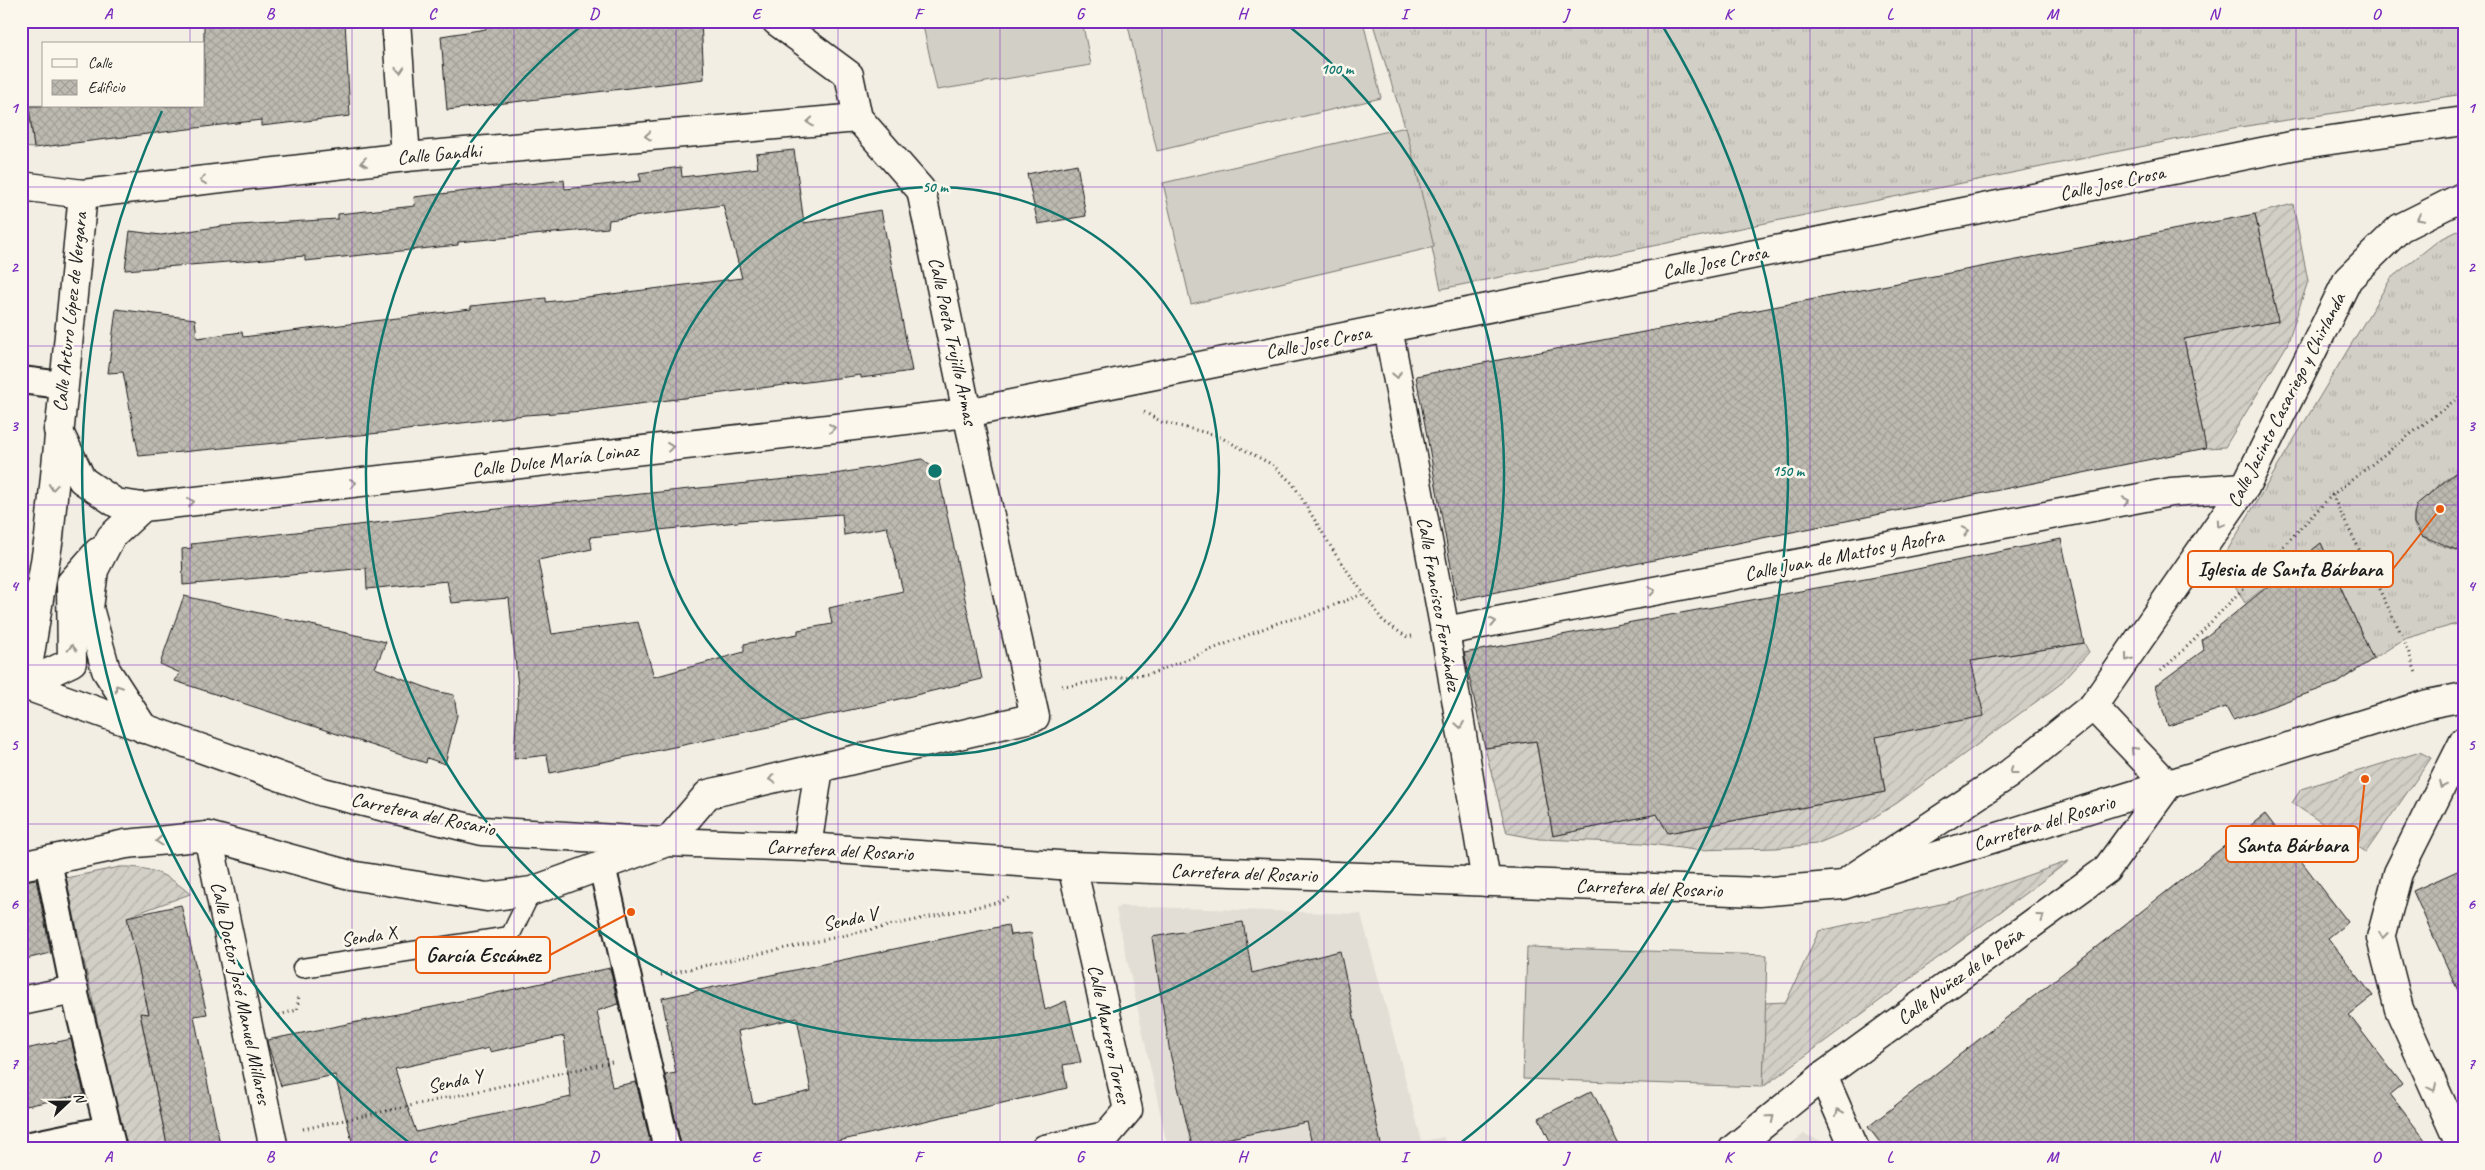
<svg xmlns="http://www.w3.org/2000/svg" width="2485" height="1170" viewBox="0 0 2485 1170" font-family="Caveat,sans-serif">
<defs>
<pattern id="grass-tufts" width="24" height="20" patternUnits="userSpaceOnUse" patternTransform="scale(1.25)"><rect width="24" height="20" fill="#d2cfc6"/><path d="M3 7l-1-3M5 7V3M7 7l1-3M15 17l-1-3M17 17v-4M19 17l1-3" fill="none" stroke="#b4b1aa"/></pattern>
<pattern id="garden-furrows" width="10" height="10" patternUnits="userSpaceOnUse" patternTransform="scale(1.25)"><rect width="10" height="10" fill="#d2cfc6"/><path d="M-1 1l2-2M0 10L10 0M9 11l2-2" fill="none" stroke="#b4b1aa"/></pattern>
<pattern id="building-cross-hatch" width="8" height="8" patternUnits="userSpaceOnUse" patternTransform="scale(1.25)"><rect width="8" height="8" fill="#bdbab1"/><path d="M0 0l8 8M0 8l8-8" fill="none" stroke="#a29f98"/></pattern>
</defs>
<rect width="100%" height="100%" fill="#f2eee4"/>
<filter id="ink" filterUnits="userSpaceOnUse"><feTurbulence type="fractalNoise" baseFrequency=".02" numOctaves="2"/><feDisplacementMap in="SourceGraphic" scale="10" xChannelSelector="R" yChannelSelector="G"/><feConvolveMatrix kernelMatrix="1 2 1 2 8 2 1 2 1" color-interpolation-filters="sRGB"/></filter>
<g filter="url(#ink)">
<g fill="#e2ded5">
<path d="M1120,906L1361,914L1422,1141L1444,1137L1446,1149H1168L1116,909Z"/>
<path d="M1804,1134L1824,1142L1827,1149H1784Z"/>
</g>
<g fill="url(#grass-tufts)" stroke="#777671">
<path d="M1372,21H2464V94L2233,128L1441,289L1406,130Z"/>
<path d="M21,45L34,148L21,147Z"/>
<path d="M2464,228V466C2448,479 2394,511 2421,535C2431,544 2451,548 2464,553V622L2404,639L2373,659L2321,543L2245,603L2221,561L2391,278L2439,240Z"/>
</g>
<g fill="url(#garden-furrows)" stroke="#777671">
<path d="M2293,204L2308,281L2287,345L2225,447L2206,448L2184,339L2278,321L2255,214Z"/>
<path d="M2084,643L2089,652L2059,685L1897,803L1860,826L1816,844L1776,848L1695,850L1643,843L1539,839L1507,833L1485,748L1536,741L1553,836L1657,814L1669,833L1885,792L1876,737L1971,661Z"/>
<path d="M2420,752L2431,758L2366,852L2292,803L2301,789Z"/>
<path d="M2069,861L1763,1087L1765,1003L1786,1002L1819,931L1954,901Z"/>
<path d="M120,867C149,866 169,875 190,894L127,917L149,1014H140L168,1149H125L66,878Z"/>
</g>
<g fill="#d2cfc6" stroke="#777671">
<path d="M922,21H1082L1091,65L937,90Z"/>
<path d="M1127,21H1363L1381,98L1157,151Z"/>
<path d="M1406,127L1434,247L1191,304L1163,183Z"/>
<path d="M1527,947L1767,955L1763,1087L1523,1079Z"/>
</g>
<g fill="url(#building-cross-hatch)" stroke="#1c1c1c" fill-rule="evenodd">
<path d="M204,21H345L350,116L261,126V120L34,148L29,106H204Z"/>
<path d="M486,21H701L704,79L447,110L441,36L486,29Z"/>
<path d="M794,150L804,223L881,210L912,371L861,378V375L584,411L525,415L391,432L139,456L123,372L108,373L116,309L195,319L197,338L242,332L243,337L471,309V306L546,298V302L742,278L723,205L609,220L608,228L458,242V245L305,261V256L125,270L130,231L161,235L223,226L338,219V214L415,206L414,197L564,180L565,189L641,181L639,173L681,167L682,177L758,168L756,154Z"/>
<path d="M1077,164L1086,216L1038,224L1027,174Z"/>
<path d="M2255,214L2278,321L2184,339L2206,448L1457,600L1416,376Z"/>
<path d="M922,459L938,472L982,679L874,705L550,773L547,755L514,759L518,687L509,598L451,603L447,581L367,589L366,568L183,585L182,549L192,548L191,544L515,507L835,474ZM842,514L844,535L887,527L903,591L829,608L832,624L798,630V634L744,644V652L654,677L638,622L552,634L538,560L592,549L590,537L747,521Z"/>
<path d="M2464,466V553L2422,536L2414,523V514L2417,504Z"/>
<path d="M2061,539L2084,643L1971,661L1984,716L1876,737L1885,792L1668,833L1657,814L1553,836L1536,741L1485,748L1464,653L1898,573Z"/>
<path d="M2321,543L2373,659L2337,683L2233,720L2226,707L2168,726L2155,686L2204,650L2202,640Z"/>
<path d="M184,596L386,642L375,668L435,691L454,695L457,715L445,764L427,758L426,763L175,681L180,673L160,664Z"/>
<path d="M2265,814L2348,922L2328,938L2373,996L2349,1015L2402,1084L2390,1094L2432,1149H1885L1868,1127Z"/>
<path d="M2464,868V1004L2413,891Z"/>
<path d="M36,879L51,953L21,960V881Z"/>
<path d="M181,905L207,1014L194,1016L221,1149H168L140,1013L149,1014L127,917Z"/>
<path d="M1243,922L1252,973L1340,951L1382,1149H1313L1307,1122L1192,1146L1170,1053L1152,937Z"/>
<path d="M1008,925L1010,935L1031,933L1045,1010L1066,1001L1081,1062L1063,1065L1067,1088L804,1149H682L665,1075L676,1073L662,998ZM797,1018L811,1091L753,1104L738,1031Z"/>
<path d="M610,968L618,1004L597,1011L612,1087L636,1082L652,1149H354L335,1075L281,1086L267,1042V1040L433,1007ZM564,1036L571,1097L416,1132L395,1069L489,1048L490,1052Z"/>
<path d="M71,1039L84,1094L21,1107V1050Z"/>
<path d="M1592,1091L1621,1149H1554L1539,1118Z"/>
</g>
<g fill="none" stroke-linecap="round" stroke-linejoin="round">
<g stroke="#1c1c1c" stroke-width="21">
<path id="service" d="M302,968L510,936L532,891"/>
</g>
<g stroke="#1c1c1c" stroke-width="30">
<g id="pedestrian">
<path d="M21,380L62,385"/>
<path d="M48,861L74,990L113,1149"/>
<path d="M602,866L667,1149"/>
<path d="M21,1147L108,1129"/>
</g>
</g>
<g stroke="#1c1c1c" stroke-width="31">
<g id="minor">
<path d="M396,21L406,157"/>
<path d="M21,186L83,194L406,157L858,118"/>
<path d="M1388,328L1445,631L1486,882"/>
<path d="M58,430L82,480L116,503L143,507L967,413L2296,145L2464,121"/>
<path d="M143,507L111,537L94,570L89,608L106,670L144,729"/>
<path d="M1445,631L2171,492L2245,487"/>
<path d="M25,685L49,537L83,194"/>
<path d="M21,686L72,662L71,583L98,552"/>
<path d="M208,836L274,1149"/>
<path d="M807,847L819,768"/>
<path d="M21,866L126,844L208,836L350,875L487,897L532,891L667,842L708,794L1035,717L967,413L921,190L858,118L849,75L776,21"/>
<path d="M1851,879L2009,774L2093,706L2245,487L2348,279L2400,228L2464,196"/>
<path d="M21,1001L74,990"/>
<path d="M1823,1076L1855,1149"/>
<path d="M1045,1149L1106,1136L1128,1110L1072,866"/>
<path d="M1733,1149L1823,1076L2106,870L2168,785L2093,706"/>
<path d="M2462,1149L2399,1009L2381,938L2398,873L2464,741"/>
</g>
</g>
<g stroke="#1c1c1c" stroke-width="31">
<path id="secondary" d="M21,684L323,792L482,831L667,842L807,847L1072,866L1759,892L1843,885L2382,718L2428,704L2464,697"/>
</g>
<g stroke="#1c1c1c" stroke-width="3" stroke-dasharray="1 4" stroke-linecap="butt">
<path d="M1144,412L1162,422L1216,435L1273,465L1293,484L1336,555L1383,621L1407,637L1412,636"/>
<path d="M2332,495L2404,639L2416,673"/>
<path d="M2161,671L2193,641L2332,495L2464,393"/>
<path d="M1062,686C1091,684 1119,675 1148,675L1280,622L1306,616L1363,594"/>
<path d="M661,975L999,902L1010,897"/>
<path d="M279,1015L297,1010L299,995"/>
<path d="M303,1129L612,1062"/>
</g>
<use href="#service" stroke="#fbf7ec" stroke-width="18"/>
<use href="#pedestrian" stroke="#fbf7ec" stroke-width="26"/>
<use href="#minor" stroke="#fbf7ec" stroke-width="28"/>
<use href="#secondary" stroke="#fbf7ec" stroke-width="28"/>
</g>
<defs><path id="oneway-chevron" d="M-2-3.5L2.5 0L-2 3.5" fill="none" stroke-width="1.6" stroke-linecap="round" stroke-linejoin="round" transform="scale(1.25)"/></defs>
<g stroke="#97948e">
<use href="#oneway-chevron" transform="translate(400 70) rotate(86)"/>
<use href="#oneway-chevron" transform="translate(810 122) rotate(175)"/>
<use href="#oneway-chevron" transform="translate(648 136) rotate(175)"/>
<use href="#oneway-chevron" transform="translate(364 162) rotate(173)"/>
<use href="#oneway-chevron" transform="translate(203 180) rotate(173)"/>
<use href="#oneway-chevron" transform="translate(2420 218) rotate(153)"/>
<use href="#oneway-chevron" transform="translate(1397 375) rotate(79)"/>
<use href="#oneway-chevron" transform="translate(832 428) rotate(-7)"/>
<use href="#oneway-chevron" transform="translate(670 447) rotate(-7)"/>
<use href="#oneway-chevron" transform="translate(353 483) rotate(-7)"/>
<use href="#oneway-chevron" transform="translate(53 487) rotate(95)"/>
<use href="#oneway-chevron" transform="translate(2126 501) rotate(-11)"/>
<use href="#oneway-chevron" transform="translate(191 502) rotate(-7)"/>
<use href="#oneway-chevron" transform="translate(2220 524) rotate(124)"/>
<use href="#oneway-chevron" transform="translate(1966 531) rotate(-11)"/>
<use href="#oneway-chevron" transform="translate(1652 591) rotate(-11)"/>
<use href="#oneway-chevron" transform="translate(1493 622) rotate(-11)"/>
<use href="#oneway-chevron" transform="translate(72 648) rotate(-91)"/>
<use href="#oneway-chevron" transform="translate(2128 658) rotate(126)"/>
<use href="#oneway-chevron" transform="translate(118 688) rotate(-123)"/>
<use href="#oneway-chevron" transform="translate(1460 725) rotate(81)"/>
<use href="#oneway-chevron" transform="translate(2134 750) rotate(-134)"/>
<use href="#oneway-chevron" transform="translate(2013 771) rotate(142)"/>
<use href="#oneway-chevron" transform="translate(772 779) rotate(167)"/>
<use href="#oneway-chevron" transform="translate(2442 785) rotate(116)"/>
<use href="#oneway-chevron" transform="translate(159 841) rotate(175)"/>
<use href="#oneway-chevron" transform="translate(2041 917) rotate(-36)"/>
<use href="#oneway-chevron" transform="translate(2383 935) rotate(96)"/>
<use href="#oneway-chevron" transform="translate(2433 1088) rotate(65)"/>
<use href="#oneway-chevron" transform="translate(1839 1112) rotate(-113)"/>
<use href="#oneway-chevron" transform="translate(1771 1118) rotate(-39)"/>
</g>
</g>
<path fill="none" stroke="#7b2cbf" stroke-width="1" stroke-opacity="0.55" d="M190,21V44M352,21V1149M514,21V1149M676,21V1149M838,21V1149M1000,21V1149M1162,21V1149M1324,21V1149M1486,21V1149M1648,21V1149M1810,21V1149M1972,21V1149M2134,21V1149M2296,21V1149M190,106V1149M21,187H2464M21,346H2464M21,505H2464M21,665H2464M21,824H2464M21,983H2464"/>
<g fill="none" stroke="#0f766e" stroke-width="2.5">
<circle cx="935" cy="471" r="284"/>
<path d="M1285 23A569 569 0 1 1 585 23"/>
<path d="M416 1148A853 853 0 0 1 162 111M1662 25A853 853 0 0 1 1454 1148"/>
</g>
<g text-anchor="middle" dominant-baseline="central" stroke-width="5" stroke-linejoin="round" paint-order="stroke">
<g font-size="20" fill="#1c1c1c" stroke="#fbf7ec">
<text transform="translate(439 154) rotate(-5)">Calle Gandhi</text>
<text transform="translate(2112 183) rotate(-12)">Calle Jose Crosa</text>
<text transform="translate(1715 262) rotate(-11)">Calle Jose Crosa</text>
<text transform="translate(70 312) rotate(-84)">Calle Arturo López de Vergara</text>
<text transform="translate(953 341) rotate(78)">Calle Poeta Trujillo Armas</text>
<text transform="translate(1318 342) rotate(-11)">Calle Jose Crosa</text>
<text transform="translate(2286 400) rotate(-63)">Calle Jacinto Casariego y Chirlanda</text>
<text transform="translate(555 460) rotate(-7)">Calle Dulce María Loinaz</text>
<text transform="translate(1844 555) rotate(-11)">Calle Juan de Mattos y Azofra</text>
<text transform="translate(1439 604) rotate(80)">Calle Francisco Fernández</text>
<text transform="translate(423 814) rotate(12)">Carretera del Rosario</text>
<text transform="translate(2044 823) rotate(-17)">Carretera del Rosario</text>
<text transform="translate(840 850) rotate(3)">Carretera del Rosario</text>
<text transform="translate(1244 873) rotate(2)">Carretera del Rosario</text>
<text transform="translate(1649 888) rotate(2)">Carretera del Rosario</text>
<text transform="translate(850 919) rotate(-12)">Senda V</text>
<text transform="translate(369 936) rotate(-9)">Senda X</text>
<text transform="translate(1960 976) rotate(-36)">Calle Nuñez de la Peña</text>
<text transform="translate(241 993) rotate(78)">Calle Doctor José Manuel Millares</text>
<text transform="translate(1109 1034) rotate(78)">Calle Marrero Torres</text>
<text transform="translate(455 1081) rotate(-12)">Senda Y</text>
</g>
</g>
<circle cx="935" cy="471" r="8" fill="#0f766e" stroke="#fbf7ec" stroke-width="2.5"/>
<g font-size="15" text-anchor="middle" font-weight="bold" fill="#0f766e" stroke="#fbf7ec" stroke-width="5" stroke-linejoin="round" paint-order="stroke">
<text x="1337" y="74">100 m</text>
<text x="935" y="192">50 m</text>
<text x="1788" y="476">150 m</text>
</g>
<path fill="none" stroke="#e8590c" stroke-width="2" d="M2440 509L2393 569M2365 779L2358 844M631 912L550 955"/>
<g fill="#e8590c" stroke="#fbf7ec" stroke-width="2">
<circle cx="2440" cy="509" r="5"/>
<circle cx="2365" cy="779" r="5"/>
<circle cx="631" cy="912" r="5"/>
</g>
<g fill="#fbf7ec" stroke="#e8590c" stroke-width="2">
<rect x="2188" y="551" width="205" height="36" rx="5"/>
<rect x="2226" y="826" width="132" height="36" rx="5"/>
<rect x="416" y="937" width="134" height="36" rx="5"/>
</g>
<g font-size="21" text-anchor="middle" font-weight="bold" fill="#1c1c1c">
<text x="2290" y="576">Iglesia de Santa Bárbara</text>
<text x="2292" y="852">Santa Bárbara</text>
<text x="483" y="962">García Escámez</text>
</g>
<rect width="2485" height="1170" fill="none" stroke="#fbf7ec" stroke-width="55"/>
<rect x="42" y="42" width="162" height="65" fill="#fbf7ec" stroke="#a29f99"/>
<rect x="52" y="59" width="25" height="8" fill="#fbf7ec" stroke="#a29f99"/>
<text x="88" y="68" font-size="15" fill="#1c1c1c">Calle</text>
<rect x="52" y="80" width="25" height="15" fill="url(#building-cross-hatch)" stroke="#a29f99"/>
<text x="88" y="92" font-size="15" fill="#1c1c1c">Edificio</text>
<g transform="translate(68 1102) rotate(68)" stroke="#fbf7ec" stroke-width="4" paint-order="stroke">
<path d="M0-4L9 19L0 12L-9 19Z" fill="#1c1c1c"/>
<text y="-8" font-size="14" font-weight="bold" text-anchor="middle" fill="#1c1c1c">N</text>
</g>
<rect x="28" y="28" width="2430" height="1114" fill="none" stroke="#7b2cbf" stroke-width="2"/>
<g font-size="16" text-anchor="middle" font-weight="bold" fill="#7b2cbf">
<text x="108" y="19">A</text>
<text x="270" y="19">B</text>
<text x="432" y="19">C</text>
<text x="594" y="19">D</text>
<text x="756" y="19">E</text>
<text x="918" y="19">F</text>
<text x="1080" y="19">G</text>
<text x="1242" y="19">H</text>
<text x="1404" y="19">I</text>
<text x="1566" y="19">J</text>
<text x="1728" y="19">K</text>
<text x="1890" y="19">L</text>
<text x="2052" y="19">M</text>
<text x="2214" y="19">N</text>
<text x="2376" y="19">O</text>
<text x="14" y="113">1</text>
<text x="2471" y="113">1</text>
<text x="14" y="272">2</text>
<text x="2471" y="272">2</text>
<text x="14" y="431">3</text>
<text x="2471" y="431">3</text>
<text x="14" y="591">4</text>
<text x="2471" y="591">4</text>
<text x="14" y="750">5</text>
<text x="2471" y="750">5</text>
<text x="14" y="909">6</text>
<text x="2471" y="909">6</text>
<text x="14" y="1069">7</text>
<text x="2471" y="1069">7</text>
<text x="108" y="1162">A</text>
<text x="270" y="1162">B</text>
<text x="432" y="1162">C</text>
<text x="594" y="1162">D</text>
<text x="756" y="1162">E</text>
<text x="918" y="1162">F</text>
<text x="1080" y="1162">G</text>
<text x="1242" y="1162">H</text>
<text x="1404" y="1162">I</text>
<text x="1566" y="1162">J</text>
<text x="1728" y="1162">K</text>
<text x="1890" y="1162">L</text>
<text x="2052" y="1162">M</text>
<text x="2214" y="1162">N</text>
<text x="2376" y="1162">O</text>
</g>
</svg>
